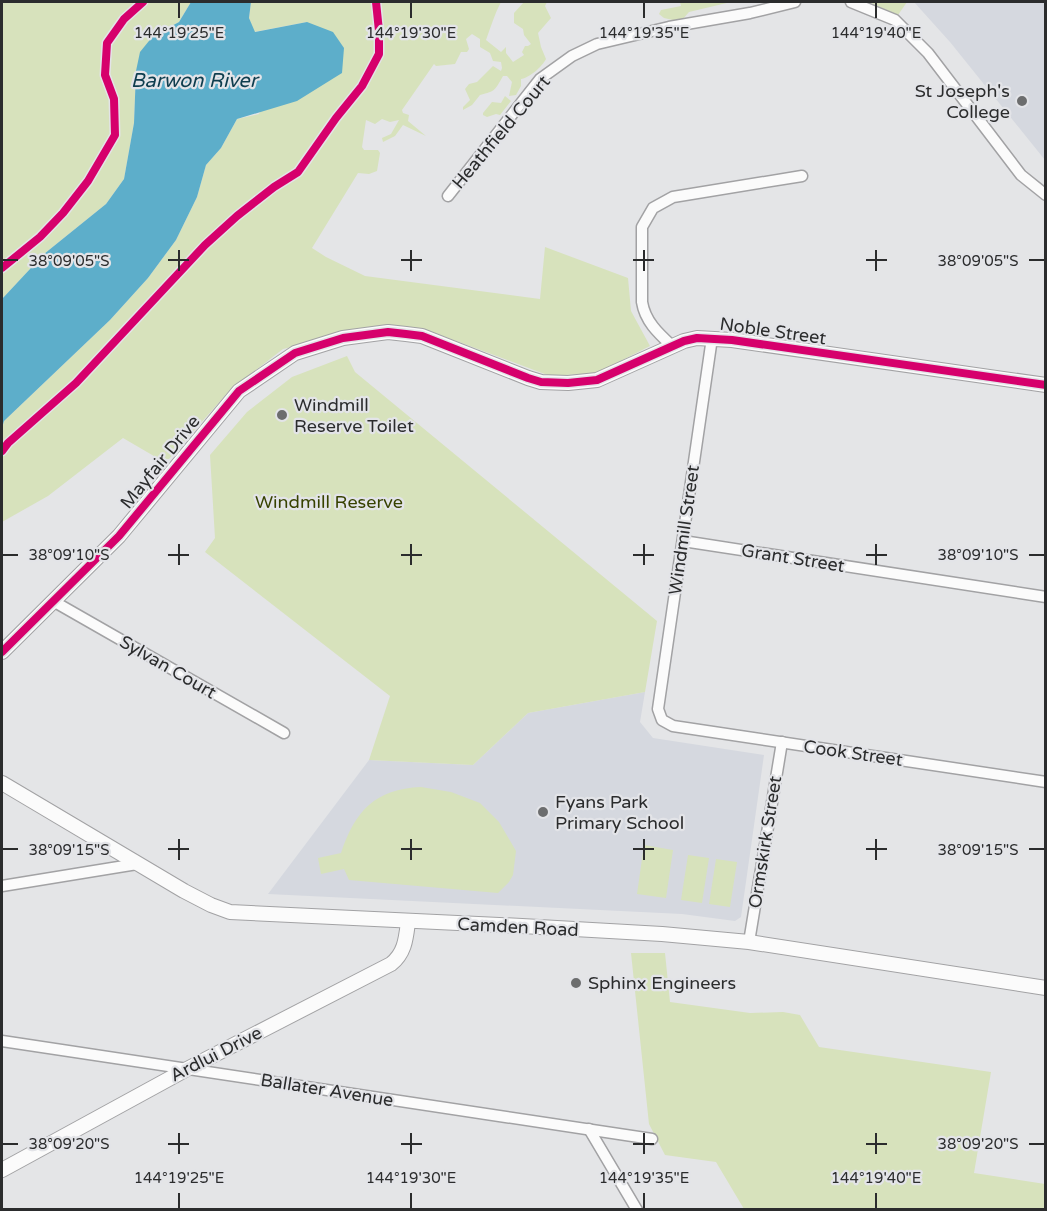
<svg xmlns="http://www.w3.org/2000/svg" width="1047" height="1211" viewBox="0 0 1047 1211" font-family="'Varela Round',sans-serif">
<rect width="100%" height="100%" fill="#e4e5e7"/>
<g fill="#d5d8df">
<path d="M914,2H1045V160L950,42Z"/>
<path d="M645,692L640,722L653,738L764,755L741,917L735,921L682,914L268,894L369,760L473,765L528,713Z"/>
</g>
<g fill="#d7e2bc">
<path d="M2,2H191L179,22L153,36L136,71L134,123L124,179L106,204L44,254L2,299Z"/>
<path d="M251,2H501C495,13 491,26 486,40L501,52L506,47V53L513,62L524,55L522,52L525,46H528L531,44L524,35L523,29L514,23V13L524,2H547L545,6L551,18L538,33L541,47L546,59C542,67 529,78 521,79V86L516,95L509,96L512,82L507,76H503C495,90 496,91 480,95L472,105L463,110V107L470,100L465,89L469,84L477,82L493,66L501,71L502,68L501,62L493,61L490,53L480,47V39L472,34L466,39L469,49L467,52H461L455,64L436,66L434,64L402,110L403,113L409,115L408,121L426,136L403,125L395,136L383,142L382,138L391,134L399,120L390,122L382,119L375,124L366,120L362,147L364,150H378L380,153L377,171L369,174L358,173L312,248L326,257L365,276L540,299L545,247L628,278L631,311L650,346L597,373L550,376L424,329L374,327L283,349L230,390L169,459H159L123,438L48,496L2,522V428L4,421L110,320L148,278L176,240L197,197L206,165L221,148L237,119L259,114L307,22L254,32L249,18Z"/>
<path d="M680,2H731L689,12L682,20L677,21L664,18L659,14L661,10L681,6Z"/>
<path d="M869,2H907L898,15Z"/>
<path d="M505,96L511,101L500,115L496,114L487,117L483,115V113L492,102L501,103Z"/>
<path d="M347,356L355,372L657,621L645,692L528,713L473,765L369,760L390,696L205,552L215,538L210,455L247,412L292,377Z"/>
<path d="M421,787L451,792L480,803L499,822L516,851L513,875L509,882L498,893L349,880L344,869L321,874L318,858L341,853C355,811 375,789 421,787Z"/>
<path d="M644,845L673,850L666,898L637,894Z"/>
<path d="M688,855L709,858L702,903L681,900Z"/>
<path d="M716,859L737,862L730,907L709,904Z"/>
<path d="M631,953H665L670,1002L750,1013L783,1012L800,1015L819,1047L991,1072L974,1173L1045,1184V1209H744L716,1162L665,1155L649,1124Z"/>
</g>
<path fill="#5daeca" d="M191,2H251L249,18L255,32L307,22L333,32L344,48L342,73L297,101L237,119L221,148L206,165L197,197L176,240L148,278L110,320L4,421L2,428V299L44,254L106,204L124,179L134,123L136,71L140,52L153,36L179,22Z"/>
<g fill="none" stroke-linecap="round" stroke-linejoin="round">
<g stroke="#a2a2a4" stroke-width="13">
<g id="minor">
<path d="M851,2L895,20L928,53L1021,175L1046,195"/>
<path d="M448,196L540,79L572,56L597,44L669,27L750,13L795,2"/>
<path d="M712,338L658,709L662,720L673,726L1046,782"/>
<path d="M671,345C658,333 645,321 642,302V227L653,208L673,197L802,176"/>
<path d="M683,541L1046,597"/>
<path d="M53,601L284,733"/>
<path d="M2,886L137,864"/>
<path d="M749,942L782,742"/>
<path d="M2,1041L652,1139"/>
<path d="M589,1129L637,1210"/>
</g>
</g>
<g stroke="#a2a2a4" stroke-width="16">
<g id="tertiary">
<path d="M2,652L119,536L239,391L295,353L343,338L388,332L406,334L422,336L528,378L541,382L568,383L597,380L684,341L697,338L732,340L1046,385"/>
<path d="M2,783L184,891L211,905L230,912L522,926L662,934L749,942L1046,988"/>
<path d="M2,1170L187,1069L391,964C405,953 406,938 408,922"/>
</g>
</g>
<use href="#minor" stroke="#fbfbfb" stroke-width="10"/>
<use href="#tertiary" stroke="#fbfbfb" stroke-width="14"/>
<g stroke="#e3e4e8" stroke-width="11">
<g id="cycleway">
<path d="M2,268L40,237L63,213L88,181L115,135L114,99L105,75L107,43L124,19L143,2"/>
<path d="M2,451L8,443L76,383L205,245L237,216L274,187L298,172L336,118L362,86L379,54V31L376,2"/>
<path d="M2,652L119,536L239,391L295,353L343,338L388,332L406,334L422,336L528,378L541,382L568,383L597,380L684,341L697,338L732,340L1046,385"/>
</g>
</g>
<use href="#cycleway" stroke="#d6006c" stroke-width="8"/>
</g>
<path fill="none" stroke="#2b2c2d" stroke-width="2" d="M179,3V18M411,3V18M644,3V18M876,3V18M179,250V271M411,250V271M644,250V271M876,250V271M3,260H18M168,260H189M401,260H422M633,260H654M866,260H887M1029,260H1044M179,544V565M411,544V565M644,544V565M876,544V565M3,555H18M168,555H189M401,555H422M633,555H654M866,555H887M1029,555H1044M179,839V860M411,839V860M644,839V860M876,839V860M3,849H18M168,849H189M401,849H422M633,849H654M866,849H887M1029,849H1044M179,1133V1154M411,1133V1154M644,1133V1154M876,1133V1154M3,1144H18M168,1144H189M401,1144H422M633,1144H654M866,1144H887M1029,1144H1044M179,1193V1208M411,1193V1208M644,1193V1208M876,1193V1208"/>
<g fill="#6c6d6e" stroke="#e3e4e8" stroke-width="2">
<circle cx="1022" cy="101" r="6"/>
<circle cx="282" cy="415" r="6"/>
<circle cx="543" cy="812" r="6"/>
<circle cx="576" cy="983" r="6"/>
</g>
<g text-anchor="middle" dominant-baseline="central" stroke-width="4.5" stroke-linejoin="round" paint-order="stroke">
<g font-size="18" fill="#2b2c2d" stroke="#e3e4e8" text-anchor="start">
<text x="1010" y="91" text-anchor="end">St Joseph's<tspan x="1010" dy="21">College</tspan></text>
<text x="294" y="405">Windmill<tspan x="294" dy="21">Reserve Toilet</tspan></text>
<text x="555" y="802">Fyans Park<tspan x="555" dy="21">Primary School</tspan></text>
<text x="588" y="983">Sphinx Engineers</text>
</g>
<g font-size="18" fill="#2b2c2d" stroke="#e3e4e8">
<text transform="translate(501 132) rotate(-50)">Heathfield Court</text>
<text transform="translate(773 331) rotate(8)">Noble Street</text>
<text transform="translate(160 462) rotate(-51)">Mayfair Drive</text>
<text transform="translate(684 530) rotate(-82)">Windmill Street</text>
<text transform="translate(793 558) rotate(9)">Grant Street</text>
<text transform="translate(168 667) rotate(30)">Sylvan Court</text>
<text transform="translate(853 753) rotate(8)">Cook Street</text>
<text transform="translate(765 842) rotate(-81)">Ormskirk Street</text>
<text transform="translate(518 927) rotate(3)">Camden Road</text>
<text transform="translate(216 1054) rotate(-27)">Ardlui Drive</text>
<text transform="translate(327 1090) rotate(9)">Ballater Avenue</text>
</g>
<g font-size="18" fill="#374200" stroke="#e3e4e8">
<text x="329" y="502">Windmill Reserve</text>
</g>
<g font-size="20" font-style="italic" fill="#0e3d4e" stroke="#e3e4e8">
<text x="194" y="81">Barwon River</text>
</g>
</g>
<g font-size="15" text-anchor="middle" fill="#2b2c2d" stroke="#e3e4e8" stroke-width="4.5" stroke-linejoin="round" paint-order="stroke">
<text x="179" y="38">144°19'25"E</text>
<text x="411" y="38">144°19'30"E</text>
<text x="644" y="38">144°19'35"E</text>
<text x="876" y="38">144°19'40"E</text>
<text x="69" y="266">38°09'05"S</text>
<text x="978" y="266">38°09'05"S</text>
<text x="69" y="560">38°09'10"S</text>
<text x="978" y="560">38°09'10"S</text>
<text x="69" y="855">38°09'15"S</text>
<text x="978" y="855">38°09'15"S</text>
<text x="69" y="1149">38°09'20"S</text>
<text x="978" y="1149">38°09'20"S</text>
<text x="179" y="1183">144°19'25"E</text>
<text x="411" y="1183">144°19'30"E</text>
<text x="644" y="1183">144°19'35"E</text>
<text x="876" y="1183">144°19'40"E</text>
</g>
<rect width="1047" height="1211" fill="none" stroke="#2b2c2d" stroke-width="6"/>
</svg>
